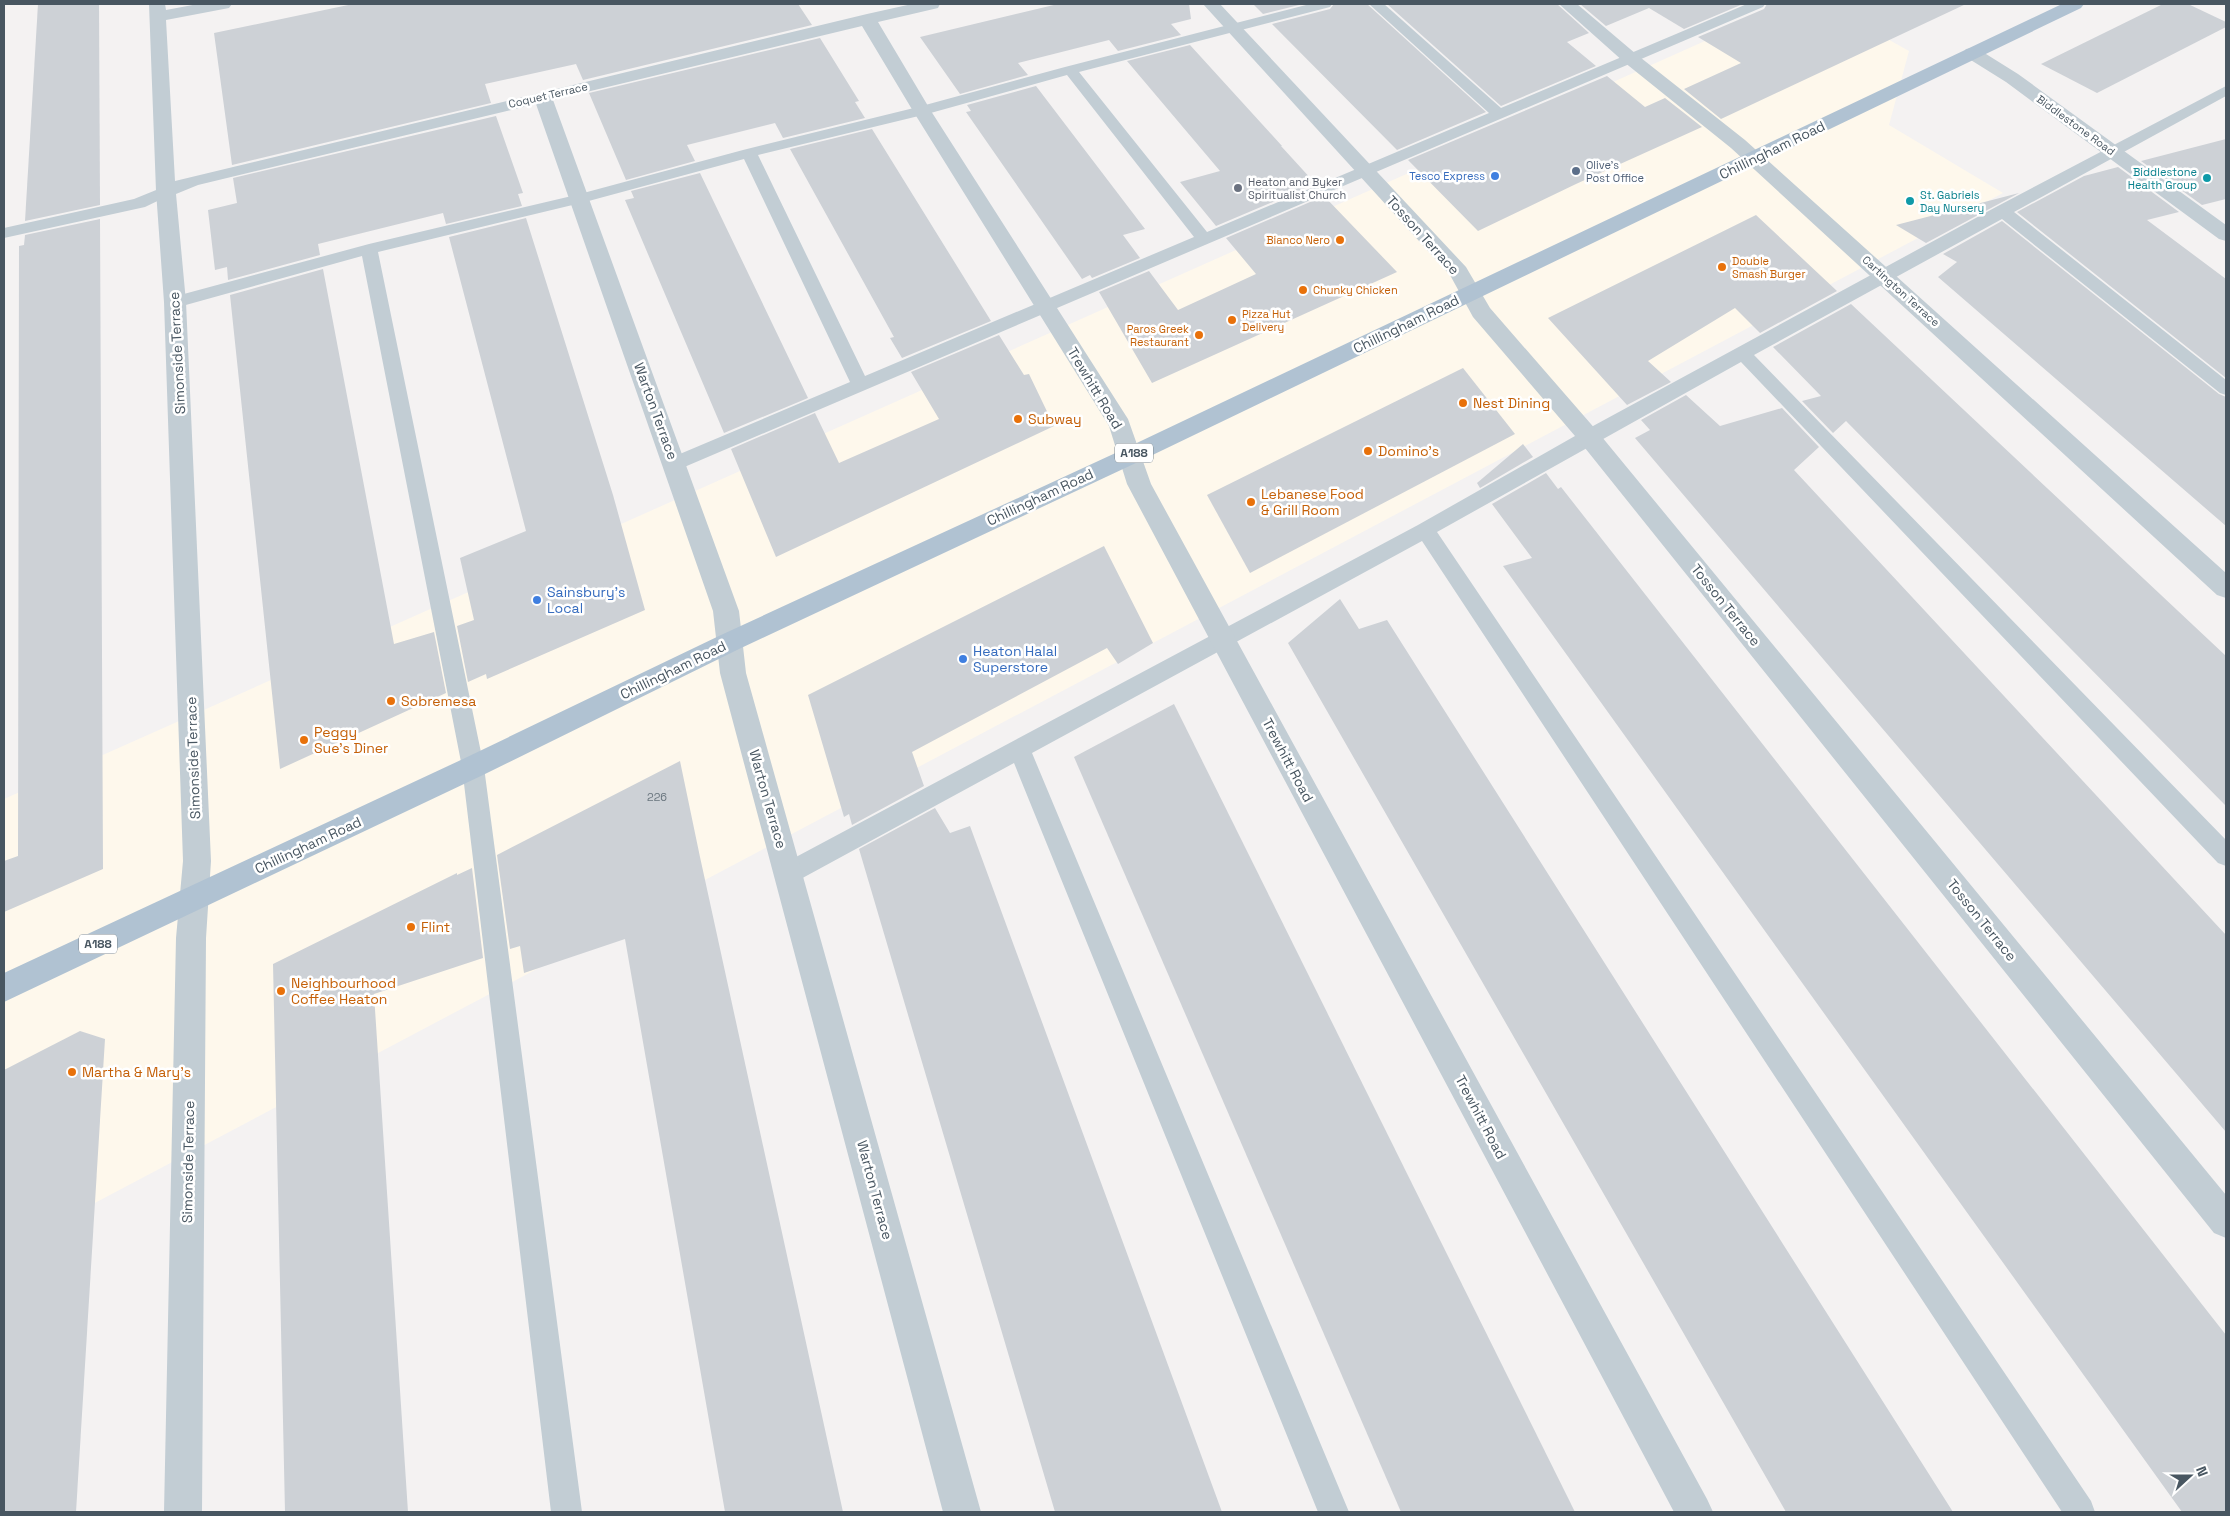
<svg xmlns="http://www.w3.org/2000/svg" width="2230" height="1516" viewBox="0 0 2230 1516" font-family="'Space Grotesk',sans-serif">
<rect width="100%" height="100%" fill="#f4f2f2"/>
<path fill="#fef8ec" d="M1788,4H1825L1909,51L1889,125L2003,193L4,1251V799Z"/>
<g fill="#cdd1d6">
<path d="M38,4H99L100,205L25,221Z"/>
<path d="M353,4H798L812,25L583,80L576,64L485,84L491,103L232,165L214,33Z"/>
<path d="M1058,4H1189L1191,19L1171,24L1181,35L1118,51L1109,40L1018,63L1028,75L960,94L920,37Z"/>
<path d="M1253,4H1303L1263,14Z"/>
<path d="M1334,4H1367L1486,112L1397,150L1272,24L1330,9Z"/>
<path d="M1387,4H1557L1589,33L1567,42L1596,66L1501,106Z"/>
<path d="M1580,4H1743L1684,29L1649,8L1606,26Z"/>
<path d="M1767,4H1966L1721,119L1684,89L1741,63L1698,37L1764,9Z"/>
<path d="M2163,4H2188L2226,22V27L2097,93L2041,64Z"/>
<path d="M820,38L859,101L855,102L865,118L783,138L775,123L687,145L695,161L626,180L589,93Z"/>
<path d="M1190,45L1282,146H1281L1313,181H1310L1313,185L1216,226L1180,182L1220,171L1127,61Z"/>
<path d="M1607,76L1645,107L1665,98L1702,127L1576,184L1478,231L1408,160Z"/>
<path d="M1036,86L1145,229L1123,235L1140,258L1092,278L1090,275L1082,279L966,112L971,111L967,105Z"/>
<path d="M496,116L523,193L518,194L522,206L446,224L443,213L318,244L320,255L228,280L227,267L215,270L208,210L237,203L233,178Z"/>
<path d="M872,129L991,321L902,358L890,338L894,337L790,149Z"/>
<path d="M2226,139V199L2202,205L2141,161Z"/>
<path d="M2118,167L2179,212L2147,220L2226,279V378L2017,212L2084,176Z"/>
<path d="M700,173L808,398L724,433L625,200L634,198L631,191Z"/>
<path d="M2019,193L1926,243L1896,225Z"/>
<path d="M1324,196L1397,272L1152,383L1099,292L1149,271L1178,310L1256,274L1226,238Z"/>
<path d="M1756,215L1837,291L1760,333L1735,308L1648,361L1671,382L1627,405L1548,318Z"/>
<path d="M526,218L613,495L645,610L487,679L486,674L468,682L457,626L474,620L460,558L526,531L449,237Z"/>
<path d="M100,219L103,869L4,912V861L18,856L19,246L24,245L25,235Z"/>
<path d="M2002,221L2219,394L2226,397V526L1938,277L1957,262L1943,254Z"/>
<path d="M323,269L394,644L434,632L446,693L280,769L230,295Z"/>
<path d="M1851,304L2226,656V806L1846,421L1833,433L1802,401L1821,396L1773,347Z"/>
<path d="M999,335L1024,375L1029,374L1054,426L776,557L731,449L815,413L839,463L939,419L911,372Z"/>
<path d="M1463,368L1515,434L1250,573L1207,495Z"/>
<path d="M1686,395L1720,426L1782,408L1819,447L1794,470L2226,935V1132L1635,438L1650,430L1641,420Z"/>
<path d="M1523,444L1533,457L1480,488L1477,483Z"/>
<path d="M1546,473L1558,489L1561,487L2226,1335V1512H2182L1503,566L1532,558L1492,504Z"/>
<path d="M1104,546L1153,643L1118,664L1107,648L912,752L924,786L852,825L849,814L844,817L808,695Z"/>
<path d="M1340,599L1359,629L1387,620L1953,1512H1786L1288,643Z"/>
<path d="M1174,704L1575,1512H1401L1074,757Z"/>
<path d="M680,761L700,857L843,1512H725L625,939L524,973L520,946L510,949L497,855Z"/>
<path d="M935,808L950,833L970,826L1222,1512H1055L859,849Z"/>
<path d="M472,868L483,958L374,994L408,1512H285L273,964L457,873V875Z"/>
<path d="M80,1031L105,1039L76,1512H4V1070Z"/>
</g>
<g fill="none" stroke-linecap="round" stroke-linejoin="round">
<g fill="#c2cdd4" fill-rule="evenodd">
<path d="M1310,4H1332L1330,7L1079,72L1207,232L1489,113L1369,4H1384L1501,108L1747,4H1765L1763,7L675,471L668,469L665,464L668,459L850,382L744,159L585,202L378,252L484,767L582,1512H551L462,767L362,256L175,308L169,306L166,302L169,298L369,244L576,195L743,150L918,107L1065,67ZM1067,75L1194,237L865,376L758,155L927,114Z"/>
<path d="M2226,86V96L2014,212L2226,380V395L2220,393L2002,219L1754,355L2226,840V866L2218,863L1741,362L1437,532L2091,1501L2095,1512H2062L1422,541L1032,753L1349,1512H1318L1014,763L797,881L789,884L781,881L777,873L781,865L1418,525L1582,432L1996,207Z"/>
<path d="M166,186L172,188L174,191L172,194L145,207L4,238V228L134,199Z"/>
</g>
<g fill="#c2cdd4" fill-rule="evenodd">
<path d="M149,4H165L166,10L198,4H232L229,8L166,20L175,181L867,14L912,4H940L938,8L878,22L931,111L1128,419L1151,484L1707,1499L1713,1512H1674L1127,484L1109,426L913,111L862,26L553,100L739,611L746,673L981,1512H943L720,673L713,611L536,104L198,185L176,194L186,302L211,861L206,938L202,1512H164L176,938L183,861L164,302L156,191Z"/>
<path d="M1203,4H1220L1466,267L1490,308L1597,431L2226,1195V1238L2214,1233L1581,443L1473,317L1450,275Z"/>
<path d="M1559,4H1577L1636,54L1745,140L2226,573V598L2217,595L1731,148L1624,62Z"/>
<path d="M1972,48L1978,49L2018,74L2226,225V241L2219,239L2006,82L1966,57L1963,53L1966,49Z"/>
</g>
<path fill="#b0c2d2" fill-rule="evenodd" d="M2062,4H2084L2081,8L1138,462L739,649L483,775L4,1002V973L463,759L721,635L1122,450Z"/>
</g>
<circle fill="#5c6f8a" stroke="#fff" stroke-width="2" cx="1576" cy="171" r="5"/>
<g fill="#3f7fe0" stroke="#fff" stroke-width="2">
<circle cx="1495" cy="176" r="5"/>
<circle cx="537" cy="600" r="5"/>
<circle cx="963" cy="659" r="5"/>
</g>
<g fill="#0f9aa8" stroke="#fff" stroke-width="2">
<circle cx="2207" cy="178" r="5"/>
<circle cx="1910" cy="201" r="5"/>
</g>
<circle fill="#6b7280" stroke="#fff" stroke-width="2" cx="1238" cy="188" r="5"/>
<g fill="#e8710a" stroke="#fff" stroke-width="2">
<circle cx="1340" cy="240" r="5"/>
<circle cx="1722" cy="267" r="5"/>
<circle cx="1303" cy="290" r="5"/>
<circle cx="1232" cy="320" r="5"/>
<circle cx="1199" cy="335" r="5"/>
<circle cx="1463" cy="403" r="5"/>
<circle cx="1018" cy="419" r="5"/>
<circle cx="1368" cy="451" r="5"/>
<circle cx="1251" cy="502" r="5"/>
<circle cx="391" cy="701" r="5"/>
<circle cx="304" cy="740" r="5"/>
<circle cx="411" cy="927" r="5"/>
<circle cx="281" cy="991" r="5"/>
<circle cx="72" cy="1072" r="5"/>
</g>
<g text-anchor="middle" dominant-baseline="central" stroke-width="5" stroke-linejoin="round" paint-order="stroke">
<g font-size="11" fill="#485661" stroke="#fff">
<text transform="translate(548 95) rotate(-13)">Coquet Terrace</text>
<text transform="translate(2076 125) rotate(36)">Biddlestone Road</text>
<text transform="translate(1901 291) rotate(42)">Cartington Terrace</text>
</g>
<g font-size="11" fill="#4e5e75" stroke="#fff" text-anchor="start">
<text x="1586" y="165">Olive's<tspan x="1586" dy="13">Post Office</tspan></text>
</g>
<g font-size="11" fill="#0d838f" stroke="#fff" text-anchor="end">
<text x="2197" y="172">Biddlestone<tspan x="2197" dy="13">Health Group</tspan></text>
<text x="1920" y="195" text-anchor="start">St. Gabriels<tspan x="1920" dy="13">Day Nursery</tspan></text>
</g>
<g font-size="11" fill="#366cbe" stroke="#fff" text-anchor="end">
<text x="1485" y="176">Tesco Express</text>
</g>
<g font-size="11" fill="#5b616d" stroke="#fff" text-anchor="start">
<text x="1248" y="182">Heaton and Byker<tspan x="1248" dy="13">Spiritualist Church</tspan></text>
</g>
<g font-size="11" fill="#c56008" stroke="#fff" text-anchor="start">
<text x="1330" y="240" text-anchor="end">Bianco Nero</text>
<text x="1732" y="261">Double<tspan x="1732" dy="13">Smash Burger</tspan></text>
<text x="1313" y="290">Chunky Chicken</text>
<text x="1242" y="314">Pizza Hut<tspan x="1242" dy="13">Delivery</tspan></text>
<text x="1189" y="329" text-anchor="end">Paros Greek<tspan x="1189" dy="13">Restaurant</tspan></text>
</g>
<g font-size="11" fill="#69757e">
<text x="657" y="797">226</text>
</g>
<g fill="#fff" stroke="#7f8990" stroke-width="1">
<rect x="1115" y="443.5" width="38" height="19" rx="4"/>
<rect x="79" y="934.5" width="38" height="19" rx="4"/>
</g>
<g font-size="12" font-weight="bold" fill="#485661">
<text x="1134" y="453">A188</text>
<text x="98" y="944">A188</text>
</g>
<g font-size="14" fill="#485661" stroke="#fff">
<text transform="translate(1772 150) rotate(-26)">Chillingham Road</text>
<text transform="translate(1423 235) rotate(48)">Tosson Terrace</text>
<text transform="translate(1406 324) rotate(-26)">Chillingham Road</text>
<text transform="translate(177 353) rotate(-93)">Simonside Terrace</text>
<text transform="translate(1095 388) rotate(59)">Trewhitt Road</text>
<text transform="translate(656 411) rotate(70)">Warton Terrace</text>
<text transform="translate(1040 497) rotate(-25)">Chillingham Road</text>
<text transform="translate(1726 605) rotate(51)">Tosson Terrace</text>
<text transform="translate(673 670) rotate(-26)">Chillingham Road</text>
<text transform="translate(193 758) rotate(-92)">Simonside Terrace</text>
<text transform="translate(1288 760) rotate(62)">Trewhitt Road</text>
<text transform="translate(768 799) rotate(74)">Warton Terrace</text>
<text transform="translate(308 845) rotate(-25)">Chillingham Road</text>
<text transform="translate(1982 920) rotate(51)">Tosson Terrace</text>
<text transform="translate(1481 1117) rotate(62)">Trewhitt Road</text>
<text transform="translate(188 1162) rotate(-89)">Simonside Terrace</text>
<text transform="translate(875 1190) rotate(75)">Warton Terrace</text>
</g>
<g font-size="14" fill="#c56008" stroke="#fff" text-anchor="start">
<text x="1473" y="403">Nest Dining</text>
<text x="1028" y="419">Subway</text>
<text x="1378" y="451">Domino's</text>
<text x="1261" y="494">Lebanese Food<tspan x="1261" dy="16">&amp; Grill Room</tspan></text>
<text x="401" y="701">Sobremesa</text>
<text x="314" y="732">Peggy<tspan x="314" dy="16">Sue's Diner</tspan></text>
<text x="421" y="927">Flint</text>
<text x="291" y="983">Neighbourhood<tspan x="291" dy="16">Coffee Heaton</tspan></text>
<text x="82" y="1072">Martha &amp; Mary's</text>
</g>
<g font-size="14" fill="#366cbe" stroke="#fff" text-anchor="start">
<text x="547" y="592">Sainsbury's<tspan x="547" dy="16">Local</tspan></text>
<text x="973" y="651">Heaton Halal<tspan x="973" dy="16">Superstore</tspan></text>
</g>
</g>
<rect width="2230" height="1516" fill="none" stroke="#485661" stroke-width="10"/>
<g transform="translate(2190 1476) rotate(69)" stroke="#ffffff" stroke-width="4" paint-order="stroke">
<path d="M0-4L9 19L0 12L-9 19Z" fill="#485661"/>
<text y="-8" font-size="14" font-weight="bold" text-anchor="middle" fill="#485661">N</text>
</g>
</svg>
